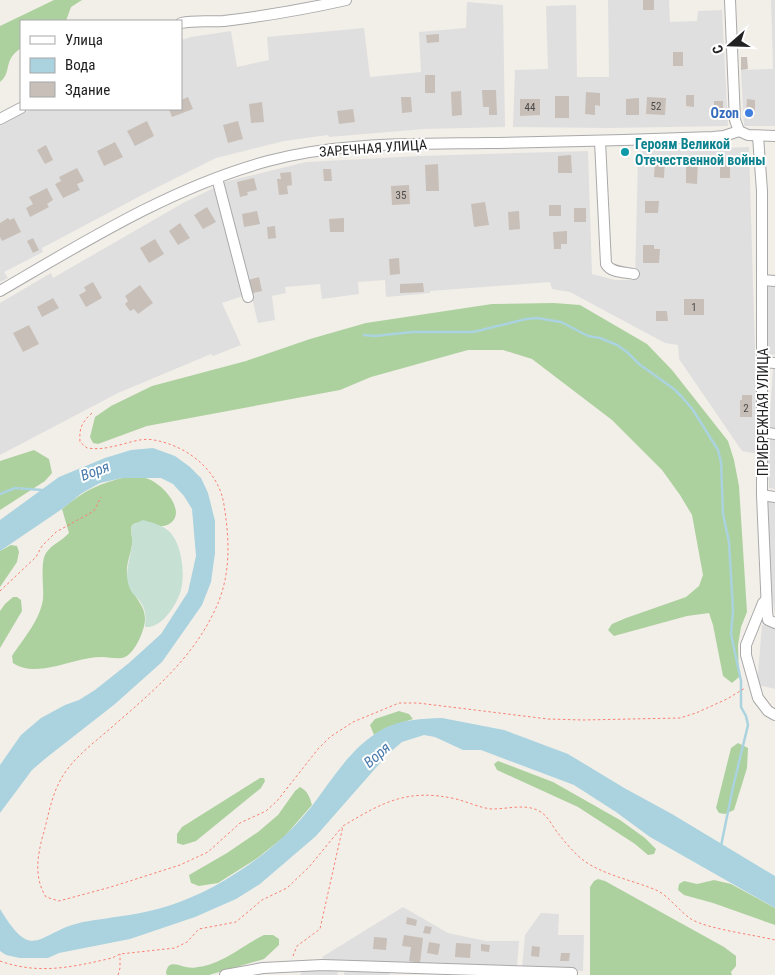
<svg xmlns="http://www.w3.org/2000/svg" width="775" height="975" viewBox="0 0 775 975" font-family="'Roboto Condensed',sans-serif">
<rect width="100%" height="100%" fill="#f2efe9"/>
<g fill="#e0dfdf">
<path d="M608,0H669L670,22L697,21L698,11L722,10L728,126L610,128L513,127L515,70L548,69L546,6L576,5L577,77H609Z"/>
<path d="M771,0H775V126H744L741,70L773,69Z"/>
<path d="M467,2L503,5L505,127L424,129L329,137L328,135L284,141L216,158L144,194L42,248L43,252L4,272L8,278L0,282V126L32,109H181V40L191,37L231,31L237,67L269,60L267,37L364,28L370,77L421,72L419,32L466,28Z"/>
<path d="M749,147L758,454L742,451L679,359L678,345L665,343L570,292L552,289L550,282L430,291V293L386,297L385,280L358,282L359,294L322,299L320,284L285,287L286,293L272,296L275,320L258,323L224,182L306,162L419,156L588,151L592,274L615,280H635L638,158L641,157L642,151Z"/>
<path d="M216,187L243,296L222,303L241,345L213,356L211,354L118,393L0,455V303L51,273L53,278L183,203Z"/>
<path d="M767,286L775,287V355L767,354Z"/>
<path d="M773,368L775,369V428H769Z"/>
<path d="M767,436L775,437V489L769,488Z"/>
<path d="M767,500L775,501V615L768,570Z"/>
<path d="M762,625L775,627V689L757,685Z"/>
<path d="M403,907L448,933L486,941H519L517,966L393,964L325,960L322,957Z"/>
<path d="M541,913L559,914L558,935H584L583,971L522,968L525,935Z"/>
<path d="M318,969L338,971L337,975H300L303,970Z"/>
<path d="M345,969L390,972L389,975H344Z"/>
</g>
<g fill="#add19e">
<path d="M54,0H82L71,7L66,21H21V48C2,61 13,71 0,82V26Z"/>
<path d="M554,303L580,305L647,344L672,370L728,441L734,460L739,486L747,612L741,627L738,645L739,677L732,683L723,676L713,625L709,613L687,616L614,636L608,630L612,624L626,618L686,597L699,586L703,575L692,515L680,495L662,470L612,420L532,359L503,350H468L371,377L340,390L147,426L98,444L93,443L90,437L95,417L111,406L152,386L246,361L310,339L366,323L492,304Z"/>
<path d="M34,450L49,459L52,473L45,481L0,510V461Z"/>
<path d="M122,478C129,478 138,477 145,478C161,481 189,512 169,524C158,531 145,517 132,525C130,532 133,537 132,544C131,554 126,563 127,574C132,605 156,604 139,640C136,646 131,654 125,657C118,660 110,657 102,657C93,657 84,659 76,661C56,666 30,675 13,663L12,656C24,638 40,620 43,599C44,587 40,562 46,553C52,544 62,541 69,533L62,509C83,492 95,485 122,478Z"/>
<path d="M11,545L17,546L19,552L17,562L0,587V551Z"/>
<path d="M13,597H17L21,600L22,611L0,648V611L5,604Z"/>
<path d="M399,711L409,714L413,719L385,728L374,735L370,725L375,719Z"/>
<path d="M738,743L748,748L747,768L734,810L725,814L719,813L716,808L731,748Z"/>
<path d="M498,761L553,782L620,820L645,838L656,849L654,854L648,855L635,844L578,807L497,770L494,764Z"/>
<path d="M260,778H264L265,781L261,788L196,841L183,845L177,843V834L182,827Z"/>
<path d="M300,787C308,791 310,798 312,805L284,837L256,859L218,883L199,886L191,883L189,875L227,853L258,832L278,815L295,791Z"/>
<path d="M598,879L605,881L724,947L736,956V966L731,972L732,975H590V887L594,881Z"/>
<path d="M714,880L731,884L775,908V925L713,903L684,895L678,890L679,884L684,881L697,884Z"/>
<path d="M264,935H273L279,939V945L264,959L209,975H167L166,973C168,959 178,966 186,967C190,968 195,968 198,967C223,964 243,945 264,935Z"/>
</g>
<path fill="#c6e0d4" d="M143,520C153,523 167,526 173,536C182,549 185,575 181,590C177,604 162,629 145,627C146,617 146,608 139,600C137,597 133,595 131,591C123,575 130,561 132,545C133,538 130,532 132,525Z"/>
<g fill="#aad3df">
<path d="M153,448L175,456L190,467L201,478L208,493L215,521V553L211,582L202,605L162,662L115,704L46,758L32,770L0,813V765L21,735L41,718L65,705L79,700L95,690L129,663L161,634L188,592L196,556L192,509L184,496L173,484L161,478H122L100,483L82,493L62,509L0,551V520L59,477L105,458L131,450Z"/>
<path d="M442,718L504,730L568,754L626,789L672,814L775,876V908L650,837L616,812L574,785L481,750H463L435,737L424,735L402,742L388,754L316,836L260,884L236,899L195,917L130,939L59,953L48,958H20L6,955L0,951V909C34,965 37,932 83,922C111,917 141,915 168,906C200,896 231,878 258,858C278,843 296,826 312,806C333,778 352,746 383,729C401,719 422,719 442,718Z"/>
</g>
<g fill="none" stroke-linecap="round" stroke-linejoin="round">
<g stroke="#aad3df" stroke-width="2.5">
<path d="M364,335L375,336L412,332H473L526,319L537,318L561,322L588,336L600,338L617,345L627,352L639,364L674,389L682,397L693,410L718,450L721,462L723,514L729,542L733,610L731,634L741,681V707L746,716L748,725L733,787L721,846"/>
<path d="M0,494L15,488L42,490"/>
</g>
</g>
<g fill="#c7bfb8">
<rect x="643" y="0" width="11" height="10"/>
<path d="M439,34V42L427,43L426,35Z"/>
<rect x="673" y="52" width="10" height="14"/>
<path d="M741,57H747L748,69L741,70Z"/>
<rect x="425" y="75" width="10" height="18"/>
<path d="M482,90H496L497,115H489V107H483Z"/>
<path d="M461,91L462,115L452,116L451,92Z"/>
<path d="M586,92L600,93V106L595,105V115L585,114Z"/>
<path d="M686,95H694V107L686,106Z"/>
<rect x="555" y="96" width="14" height="22"/>
<path d="M188,97L193,109L172,117L169,109H181V100Z"/>
<path d="M401,97H411L412,112L402,113Z"/>
<path d="M647,97L666,98L665,115L646,114Z"/>
<path d="M639,98V115H626V99Z"/>
<path d="M520,99H540V115L520,116Z"/>
<path d="M747,99L755,100V116H746Z"/>
<rect x="714" y="101" width="9" height="16"/>
<path d="M262,102L264,122L251,123L249,104Z"/>
<path d="M353,109L355,122L339,124L337,111Z"/>
<path d="M147,121L154,136L135,146L127,131Z"/>
<path d="M238,121L243,139L228,143L223,125Z"/>
<path d="M115,142L123,157L104,166L97,151Z"/>
<path d="M46,145L53,160L45,164L37,150Z"/>
<path d="M571,155L572,173H558V156Z"/>
<rect x="720" y="157" width="10" height="21"/>
<path d="M686,158L698,159L697,184L686,183Z"/>
<path d="M655,160H665L664,178L654,177Z"/>
<path d="M438,164L439,191H426L425,165Z"/>
<path d="M77,168L84,181L77,184L80,190L63,198L55,184L61,181L59,177Z"/>
<path d="M323,169H331L332,181H324Z"/>
<path d="M291,172L292,185L287,186L288,194L279,195L277,179H281L280,173Z"/>
<path d="M254,178L257,190L247,192L248,195L240,197L237,182Z"/>
<path d="M409,185L410,204L392,205L391,186Z"/>
<path d="M47,188L53,200L47,204L49,207L30,217L26,208L33,204L29,197Z"/>
<path d="M645,201H659L658,213H645Z"/>
<path d="M485,202L489,225L474,227L471,204Z"/>
<rect x="549" y="205" width="12" height="11"/>
<path d="M207,207L216,222L203,229L194,215Z"/>
<rect x="574" y="208" width="12" height="14"/>
<path d="M257,211L260,224L244,227L242,214Z"/>
<path d="M519,211L520,229L509,230L508,212Z"/>
<path d="M8,218L10,220L14,218L21,232L2,241L0,237V223Z"/>
<path d="M344,218V232H330L329,219Z"/>
<path d="M180,223L190,238L178,245L169,231Z"/>
<path d="M275,226L276,238L268,239L267,227Z"/>
<path d="M567,231V244H561V249H554L553,232Z"/>
<path d="M33,238L39,250L33,253L27,241Z"/>
<path d="M155,239L164,254L149,263L140,248Z"/>
<path d="M643,245H654V249H660L659,263H643Z"/>
<path d="M399,258L400,274L390,275L389,259Z"/>
<path d="M259,277L262,291L249,294L245,281Z"/>
<path d="M93,282L102,298L86,307L79,295L86,291L84,287Z"/>
<path d="M423,283L424,292L400,293V284Z"/>
<path d="M140,285L153,303L138,314L134,309L130,311L125,304L128,301L125,296Z"/>
<path d="M53,298L59,308L42,317L37,307Z"/>
<rect x="684" y="299" width="20" height="16"/>
<path d="M656,311H667L668,321H656Z"/>
<path d="M29,325L39,344L23,352L13,333Z"/>
<path d="M742,395H752V417H740V400H742Z"/>
<path d="M407,917L417,920L416,926L406,924Z"/>
<path d="M425,926L432,927L430,934L423,933Z"/>
<path d="M404,935L423,938L420,963L409,961L411,947L402,946Z"/>
<path d="M374,937L387,938L386,950L373,949Z"/>
<path d="M429,942L440,944L438,955L427,953Z"/>
<path d="M456,943L471,944L470,958L455,957Z"/>
<path d="M481,944L490,945L489,952L481,951Z"/>
<path d="M532,946L540,947L539,957L531,956Z"/>
<path d="M561,953H570L569,961H560Z"/>
</g>
<g fill="none" stroke-linecap="round" stroke-linejoin="round">
<g stroke="#a9a9a9" stroke-width="12">
<g id="minor">
<path d="M730,0L735,120L739,131"/>
<path d="M181,23C195,20 209,22 224,21C265,16 306,9 346,0"/>
<path d="M0,119L21,108"/>
<path d="M739,131L748,135L775,136"/>
<path d="M758,136L762,191V495L767,611L768,620L775,623"/>
<path d="M600,141L606,264C611,273 625,272 634,274"/>
<path d="M217,178L248,297"/>
<path d="M762,280L775,281"/>
<path d="M0,291C86,241 172,187 268,161C339,142 413,144 486,143C562,142 637,140 713,137L724,136L739,131"/>
<path d="M763,362L775,363"/>
<path d="M763,432L775,434"/>
<path d="M762,495L775,497"/>
<path d="M766,600L763,603L746,645V655L758,698L768,711L775,715"/>
<path d="M225,975L263,968L322,965L572,973"/>
</g>
</g>
<g stroke="#fa8072" stroke-width="1" stroke-dasharray="2.5 2.5" stroke-linecap="butt">
<path d="M92,413C82,422 79,428 80,442L87,448C95,449 102,449 110,447C124,445 140,437 154,440C188,446 219,471 224,505C230,542 231,578 214,612C191,660 151,693 112,727C94,743 71,759 60,781C51,797 48,818 43,835C37,857 34,878 46,897L59,901L111,887L180,865L208,852L240,823L266,811L277,801L318,749L330,737L353,722L399,703H418L548,719L583,720L680,718L696,713L727,699L745,688"/>
<path d="M0,591L36,557L42,546L56,532L94,511L101,497"/>
<path d="M293,956L297,946L320,929L343,826C383,802 408,788 456,799C468,802 480,808 492,809C507,809 524,804 537,810C547,814 551,824 557,832C564,841 574,853 583,860C603,875 632,880 656,890C669,896 679,911 691,919C707,929 755,935 775,940"/>
<path d="M0,961C39,975 73,967 112,958L120,954L175,948L187,942L199,929L236,922L262,900L287,888L309,867L342,827"/>
<path d="M118,975L120,968V954"/>
</g>
<use href="#minor" stroke="#fff" stroke-width="10"/>
</g>
<circle fill="#3f7fe0" stroke="#fff" stroke-width="2" cx="749" cy="113" r="5"/>
<circle fill="#0f9aa8" stroke="#fff" stroke-width="2" cx="625" cy="152" r="5"/>
<g text-anchor="middle" dominant-baseline="central" stroke-width="4" stroke-linejoin="round" paint-order="stroke">
<g font-size="11" fill="#4b4948">
<text x="656" y="106">52</text>
<text x="530" y="107">44</text>
<text x="401" y="195">35</text>
<text x="694" y="307">1</text>
<text x="746" y="408">2</text>
</g>
<g font-size="14" font-weight="bold" fill="#366cbe" stroke="#fff" text-anchor="end">
<text x="739" y="113">Ozon</text>
</g>
<g font-size="14" font-weight="bold" fill="#0d838f" stroke="#fff" text-anchor="start">
<text x="635" y="144">Героям Великой<tspan x="635" dy="16">Отечественной войны</tspan></text>
</g>
<g font-size="14" fill="#222" stroke="#fff">
<text transform="translate(373 148) rotate(-4)">ЗАРЕЧНАЯ УЛИЦА</text>
<text transform="translate(763 412) rotate(-90)">ПРИБРЕЖНАЯ УЛИЦА</text>
</g>
<g font-size="15" font-style="italic" fill="#4a7aab" stroke="#fff">
<text transform="translate(95 471) rotate(-21)">Воря</text>
<text transform="translate(377 755) rotate(-41)">Воря</text>
</g>
</g>
<rect x="20" y="20" width="162" height="90" fill="#ffffff" stroke="#a7a7a7"/>
<rect x="30" y="36" width="25" height="8" fill="#ffffff" stroke="#a7a7a7"/>
<text x="65" y="45" font-size="15" fill="#222222">Улица</text>
<rect x="30" y="58" width="25" height="15" fill="#aad3df" stroke="#a7a7a7"/>
<text x="65" y="70" font-size="15" fill="#222222">Вода</text>
<rect x="30" y="82" width="25" height="15" fill="#c7bfb8" stroke="#a7a7a7"/>
<text x="65" y="95" font-size="15" fill="#222222">Здание</text>
<g transform="translate(730 45) rotate(250)" stroke="#ffffff" stroke-width="4" paint-order="stroke">
<path d="M0-4L9 19L0 12L-9 19Z" fill="#222222"/>
<text y="-8" font-size="14" font-weight="bold" text-anchor="middle" fill="#222222">С</text>
</g>
</svg>
